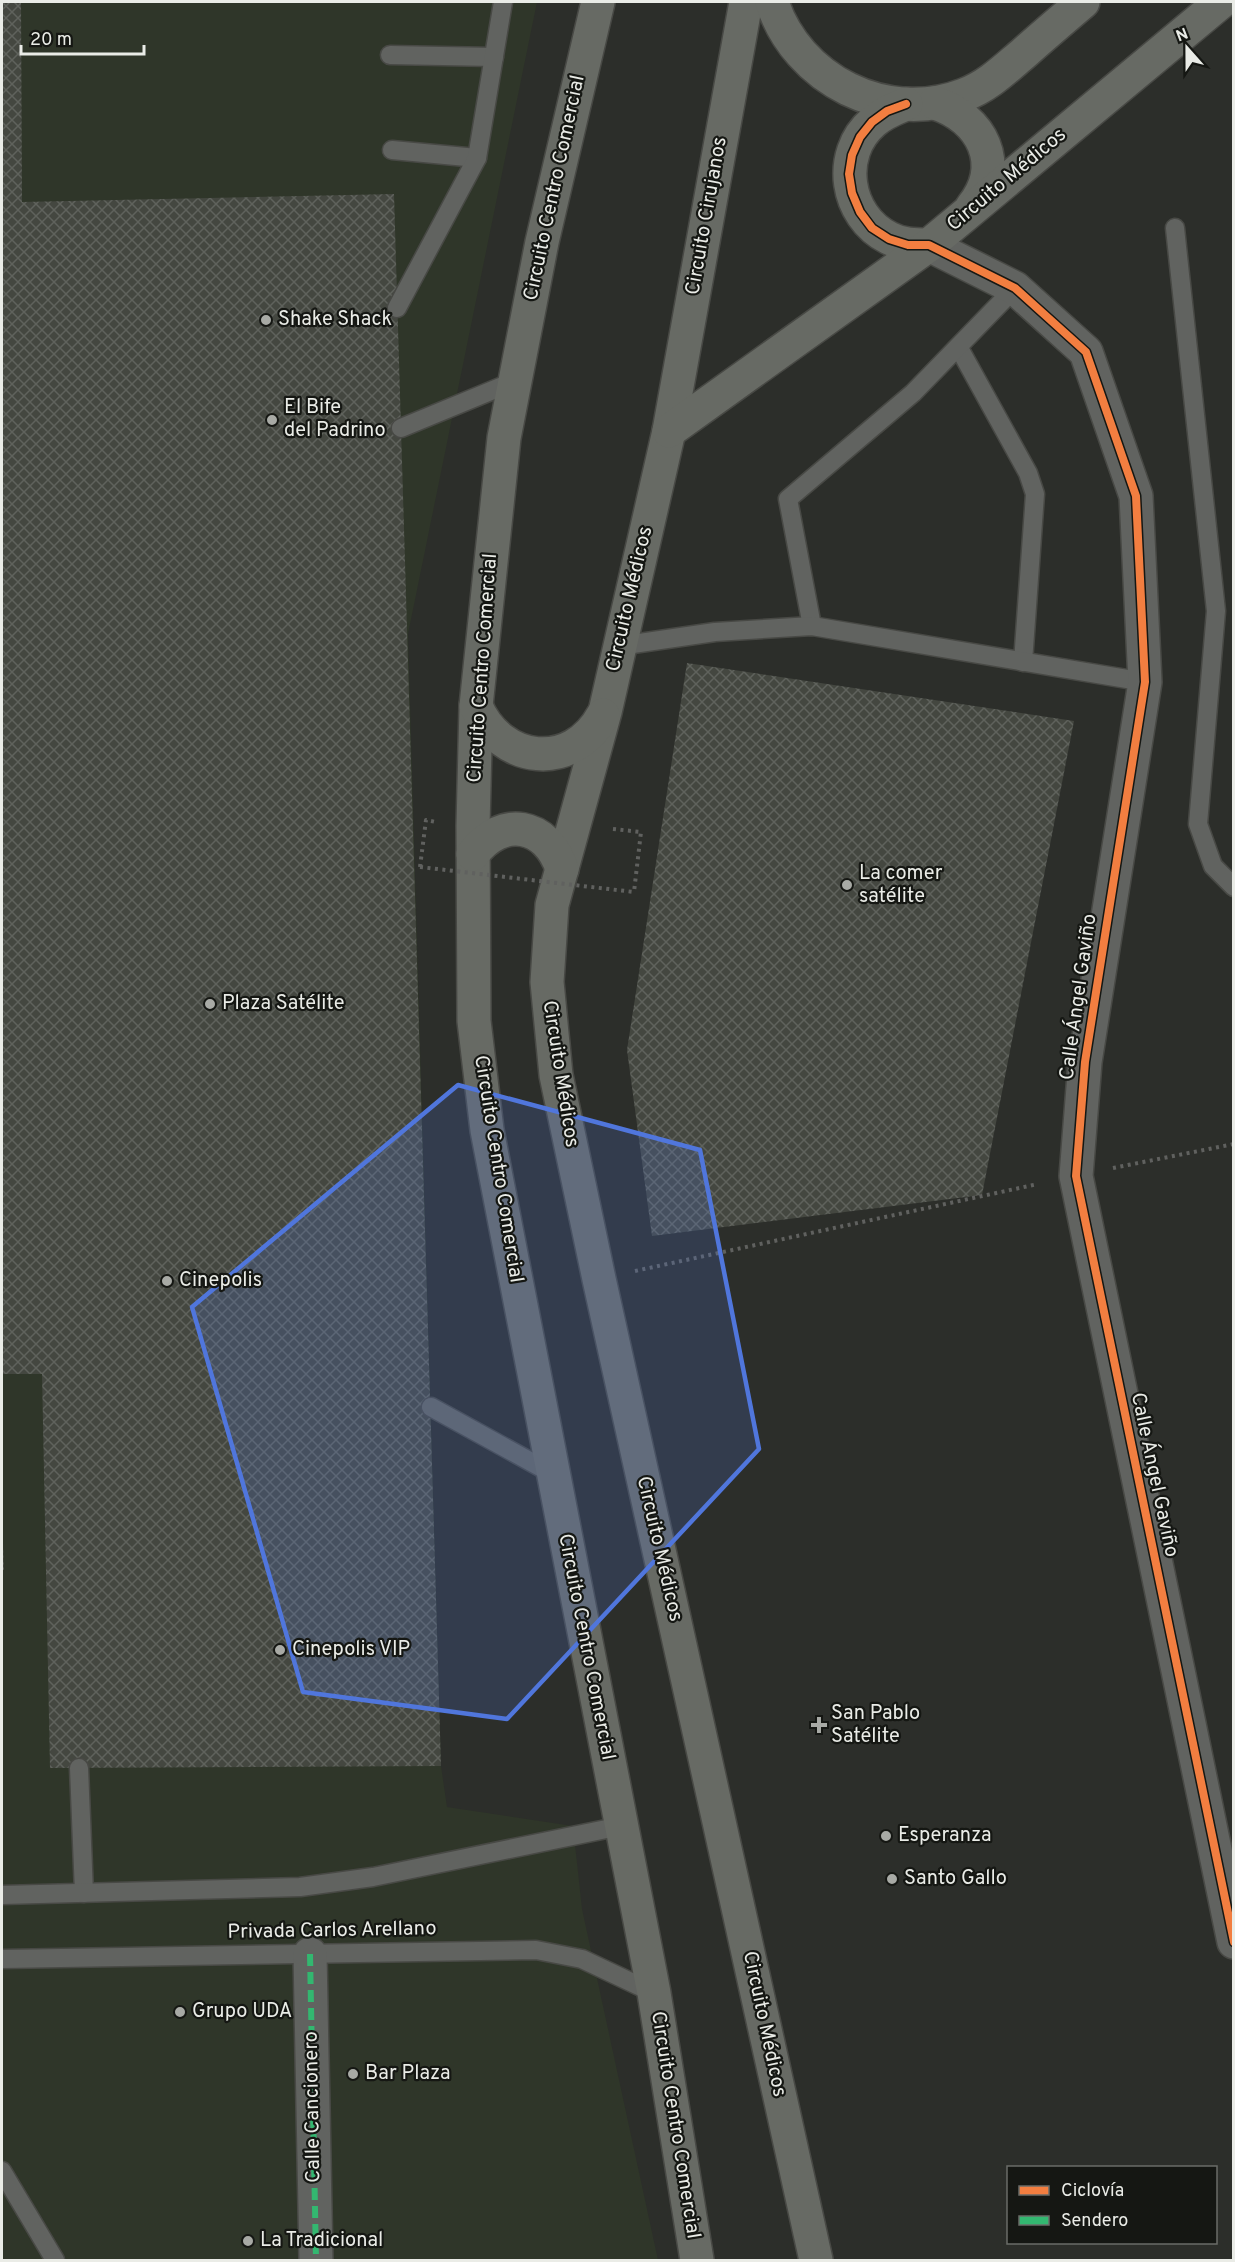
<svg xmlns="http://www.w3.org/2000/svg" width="1235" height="2262" viewBox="0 0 1235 2262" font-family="Overpass,sans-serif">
<defs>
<pattern id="building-cross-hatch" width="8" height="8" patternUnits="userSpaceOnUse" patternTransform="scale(1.5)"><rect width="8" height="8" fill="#444740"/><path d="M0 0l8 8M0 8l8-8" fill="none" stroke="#5f625c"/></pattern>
</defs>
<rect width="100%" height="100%" fill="#2c2e2a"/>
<path fill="#2f3629" d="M2,2H537L408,634L441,1766L447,1807L573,1826L582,1909L658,2260H2Z"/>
<g fill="url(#building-cross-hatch)">
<path d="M2,2H21L22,202L394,194L441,1766L50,1768L42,1374H2Z"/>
<path d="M687,663L1074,721L982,1195L652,1236L627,1050Z"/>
<path d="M2,1544H3L4,1570H2Z"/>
</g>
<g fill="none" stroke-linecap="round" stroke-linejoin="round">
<g stroke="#484945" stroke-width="21">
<g id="lane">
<path d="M390,55L494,57"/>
<path d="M392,150L477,158"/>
<path d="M1175,228L1216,611L1198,824L1213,866L1234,887"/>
<path d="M397,308L477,158L503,2"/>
<path d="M959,348L1028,473L1035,494L1023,662"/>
<path d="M401,428L515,381"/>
<path d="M812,626L788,499L913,393L1015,288"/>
<path d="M619,646L715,632L812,626L1145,682"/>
<path d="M431,1407L553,1474"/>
<path d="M79,1768L84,1893"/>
<path d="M2,1895L300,1887L373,1877L621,1826"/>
<path d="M2,1959L536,1950L582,1959L654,1993"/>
<path d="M2,2171L55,2260"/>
</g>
</g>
<g stroke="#484945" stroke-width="36">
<g id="street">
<path d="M929,245L1015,288L1086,352L1136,496L1145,682L1085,1062L1076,1176L1234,1942"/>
<path d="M310,1954L316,2260"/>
</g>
</g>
<g stroke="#484945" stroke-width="36">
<g id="secondary">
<path d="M598,2L542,242L504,438L476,706L473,826L474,1021L487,1130L654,1993L697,2260"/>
<path d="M746,2L669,431L605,712L552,905L547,982L556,1075L599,1279L816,2260"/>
<path d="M772,2C797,80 886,125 964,95C988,86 1005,69 1024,53C1043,36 1063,19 1083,2"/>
<path d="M935,103C982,118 1006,165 972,207"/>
<path d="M906,104C894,109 883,113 873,122C836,154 845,216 889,238C902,245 915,245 929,245"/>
<path d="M669,431L929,245L1221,2"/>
<path d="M476,706C501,764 572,772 603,715"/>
<path d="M473,854C502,815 547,823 562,869"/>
</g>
</g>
<g stroke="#60615f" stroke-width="4" stroke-dasharray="3 4.5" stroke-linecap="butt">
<path d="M613,829L641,832L634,892"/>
<path d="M420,867L426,820L436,822"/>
<path d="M1113,1168L1234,1144"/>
<path d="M635,1271L1038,1184"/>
</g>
<use href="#lane" stroke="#616360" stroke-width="18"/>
<use href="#street" stroke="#616360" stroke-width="33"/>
<use href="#secondary" stroke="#676a64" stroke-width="33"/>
<path stroke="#60615f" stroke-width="4" stroke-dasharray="3 4.5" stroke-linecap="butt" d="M420,867L634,892"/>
<path stroke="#33b770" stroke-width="6" stroke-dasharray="12 6" stroke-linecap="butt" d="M310,1954L316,2260"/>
<g stroke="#151713" stroke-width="11">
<path id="cycleway" d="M906,104L887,111L872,122L860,137L852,155L849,174L852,193L860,212L872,228L889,239L908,245H929L1015,288L1086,352L1136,496L1145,682L1085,1062L1076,1176L1234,1942"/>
</g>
<use href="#cycleway" stroke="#f27e40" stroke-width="8"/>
</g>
<path fill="#5076dc" fill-opacity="0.2" stroke="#5076dc" stroke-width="4.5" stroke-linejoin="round" d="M458,1085L700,1150L759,1449L507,1719L303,1692L192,1307Z"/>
<g fill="#a8aaa5" stroke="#151713" stroke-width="2">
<circle cx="266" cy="320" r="6"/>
<circle cx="272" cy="420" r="6"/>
<circle cx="847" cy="885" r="6"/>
<circle cx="210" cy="1004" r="6"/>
<circle cx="167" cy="1281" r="6"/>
<circle cx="280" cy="1650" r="6"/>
<path d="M816 1716h6v6h6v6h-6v6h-6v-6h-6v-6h6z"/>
<circle cx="886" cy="1836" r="6"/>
<circle cx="892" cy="1879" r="6"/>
<circle cx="180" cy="2012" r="6"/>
<circle cx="353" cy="2074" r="6"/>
<circle cx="248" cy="2241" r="6"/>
</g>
<g text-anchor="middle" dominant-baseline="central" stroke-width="4.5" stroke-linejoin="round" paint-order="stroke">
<g font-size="20" fill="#eaece7" stroke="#151713">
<text transform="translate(1007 180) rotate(-40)">Circuito Médicos</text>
<text transform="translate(555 188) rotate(-78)">Circuito Centro Comercial</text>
<text transform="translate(707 216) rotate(-80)">Circuito Cirujanos</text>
<text transform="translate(630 599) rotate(-77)">Circuito Médicos</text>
<text transform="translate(483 668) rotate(-86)">Circuito Centro Comercial</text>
<text transform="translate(1079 997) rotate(-82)">Calle Ángel Gaviño</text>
<text transform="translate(560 1074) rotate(81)">Circuito Médicos</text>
<text transform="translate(498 1169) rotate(81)">Circuito Centro Comercial</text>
<text transform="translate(1154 1475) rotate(78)">Calle Ángel Gaviño</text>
<text transform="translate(659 1549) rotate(77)">Circuito Médicos</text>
<text transform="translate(586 1647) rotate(79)">Circuito Centro Comercial</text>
<text transform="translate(332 1931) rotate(-1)">Privada Carlos Arellano</text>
<text transform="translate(764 2024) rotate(78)">Circuito Médicos</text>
<text transform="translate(313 2107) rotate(-91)">Calle Cancionero</text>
<text transform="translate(675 2125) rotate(81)">Circuito Centro Comercial</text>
</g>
<g font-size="20" fill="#eaece7" stroke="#151713" text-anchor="start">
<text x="278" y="320">Shake Shack</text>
<text x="284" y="408">El Bife<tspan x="284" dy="23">del Padrino</tspan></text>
<text x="859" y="874">La comer<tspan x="859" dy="23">satélite</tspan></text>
<text x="222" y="1004">Plaza Satélite</text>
<text x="179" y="1281">Cinepolis</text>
<text x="292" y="1650">Cinepolis VIP</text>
<text x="831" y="1714">San Pablo<tspan x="831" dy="23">Satélite</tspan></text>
<text x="898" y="1836">Esperanza</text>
<text x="904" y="1879">Santo Gallo</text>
<text x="192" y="2012">Grupo UDA</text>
<text x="365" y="2074">Bar Plaza</text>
<text x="260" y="2241">La Tradicional</text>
</g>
</g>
<rect width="1235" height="2262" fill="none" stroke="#eaece7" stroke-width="6"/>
<rect x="1007" y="2166" width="210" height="78" fill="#151713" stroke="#6a6c68" stroke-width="1.5"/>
<rect x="1019" y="2186" width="30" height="9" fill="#f27e40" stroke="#6a6c68" stroke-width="1.5"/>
<text x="1061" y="2196" font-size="18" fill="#eaece7">Ciclovía</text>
<rect x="1019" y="2216" width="30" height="9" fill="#33b770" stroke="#6a6c68" stroke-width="1.5"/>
<text x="1061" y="2226" font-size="18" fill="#eaece7">Sendero</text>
<g transform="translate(1187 48) rotate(339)" stroke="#151713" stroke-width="4.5" paint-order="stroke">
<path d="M0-4.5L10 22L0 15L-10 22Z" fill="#eaece7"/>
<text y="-9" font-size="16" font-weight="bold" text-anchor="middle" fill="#eaece7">N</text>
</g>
<path d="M21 45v9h123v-9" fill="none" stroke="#eaece7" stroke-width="3"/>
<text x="30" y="45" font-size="18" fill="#eaece7" stroke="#151713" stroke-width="4.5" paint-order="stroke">20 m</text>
</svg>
